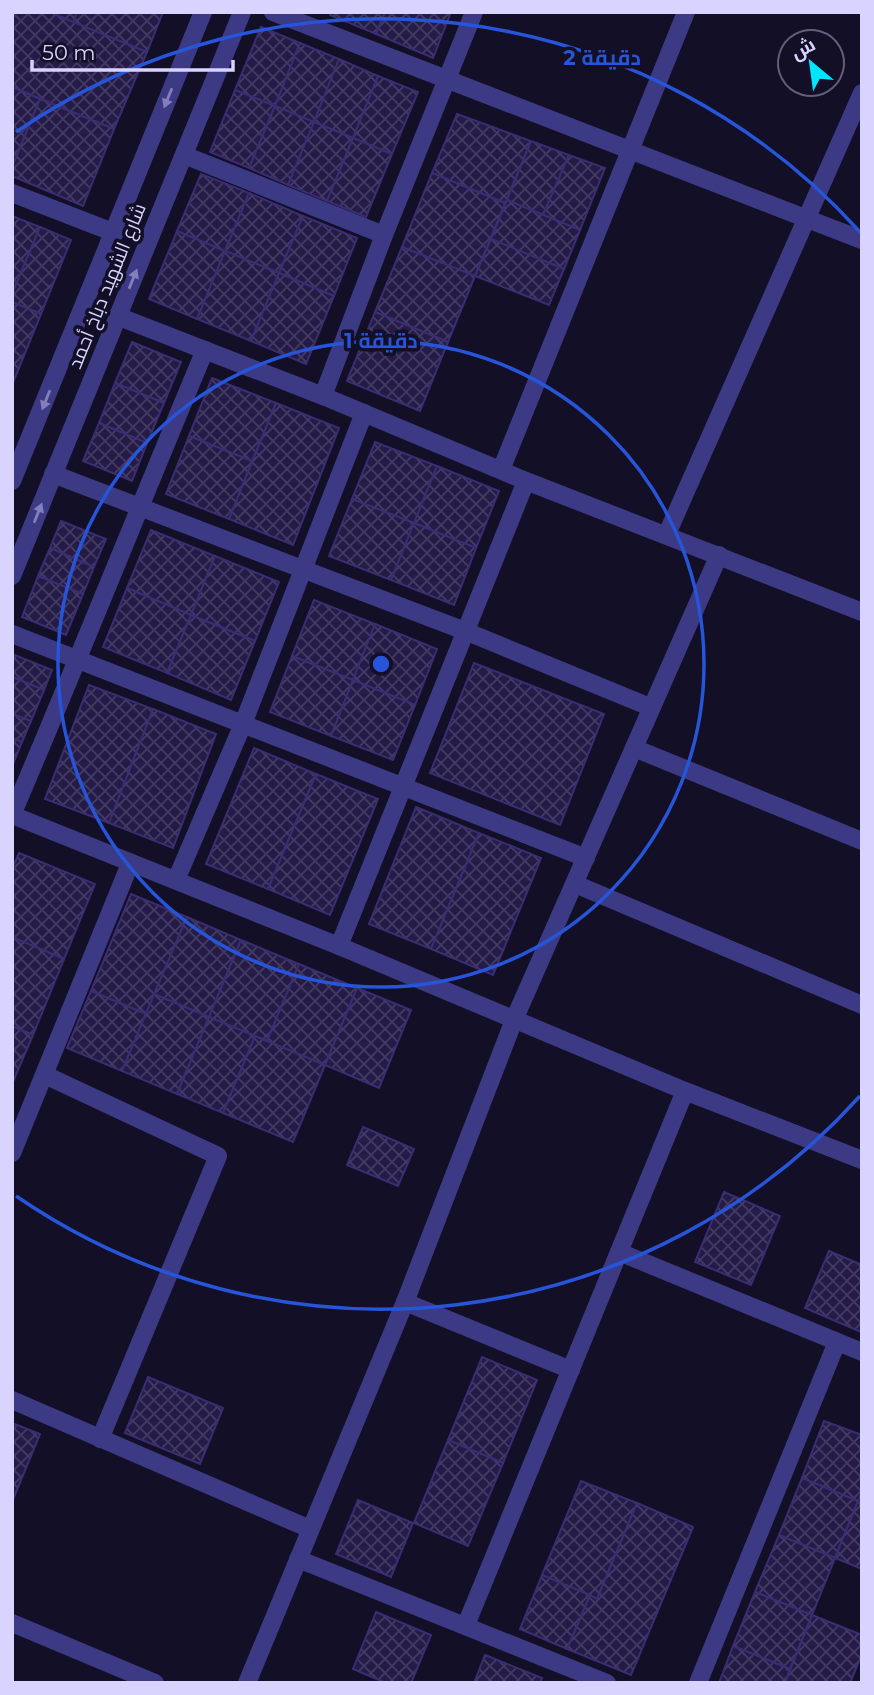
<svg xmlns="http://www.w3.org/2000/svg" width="874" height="1695" viewBox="0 0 874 1695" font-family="Montserrat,Cairo,sans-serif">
<defs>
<pattern id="building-cross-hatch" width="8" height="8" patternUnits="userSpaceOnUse" patternTransform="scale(1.75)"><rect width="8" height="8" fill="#241b47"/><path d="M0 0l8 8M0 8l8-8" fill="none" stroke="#433b63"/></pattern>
</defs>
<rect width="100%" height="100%" fill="#130f26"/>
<g fill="url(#building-cross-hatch)" stroke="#3b2d73" stroke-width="2">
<path d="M12,12H50L147,52L114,129L12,87Z"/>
<path d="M50,12H77L73,22Z"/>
<path d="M77,12H163L147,52L73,22Z"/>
<path d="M331,12H385L376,34L330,15Z"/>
<path d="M385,12H451L433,58L376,34Z"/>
<path d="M261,27L300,43L275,106L235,90Z"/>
<path d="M300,43L339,59L314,122L275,106Z"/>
<path d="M339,59L378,76L353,138L314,122Z"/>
<path d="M378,76L418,92L392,154L353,138Z"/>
<path d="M12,87L40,99L12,167Z"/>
<path d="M235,90L275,106L249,168L210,152Z"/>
<path d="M40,99L114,129L83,206L12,176V167Z"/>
<path d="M275,106L314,122L288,185L249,168Z"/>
<path d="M457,114L531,141L505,203L432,173Z"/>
<path d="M314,122L353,138L327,201L288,185Z"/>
<path d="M353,138L392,154L366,217L327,201Z"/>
<path d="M531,141L569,155L543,215L507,200Z"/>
<path d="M569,155L605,168L580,230L543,215Z"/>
<path d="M432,173L505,203L475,276L402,247Z"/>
<path d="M201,174L249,193L225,251L177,231Z"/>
<path d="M249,193L303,216L279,273L225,251Z"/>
<path d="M507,200L580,230L564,269L491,239Z"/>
<path d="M12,216L40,227L12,294Z"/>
<path d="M303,216L357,238L334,296L279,273Z"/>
<path d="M40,227L71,240L41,314L12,302V294Z"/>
<path d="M177,231L225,251L197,319L149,299Z"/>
<path d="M491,239L564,269L549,305L475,276Z"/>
<path d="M402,247L475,276L448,342L375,312Z"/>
<path d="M225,251L279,273L251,341L197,319Z"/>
<path d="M279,273L334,296L306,364L251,341Z"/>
<path d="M12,302L41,314L12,385Z"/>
<path d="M375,312L448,342L420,411L347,381Z"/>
<path d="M132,342L181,362L164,403L115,383Z"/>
<path d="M212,378L276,403L252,461L189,436Z"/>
<path d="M115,383L164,403L147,443L99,423Z"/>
<path d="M276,403L339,428L293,545L229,519Z"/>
<path d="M99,423L147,443L132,481L83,461Z"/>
<path d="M189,436L252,461L229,519L166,494Z"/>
<path d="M375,442L437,466L414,523L352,499Z"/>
<path d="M437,466L499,491L476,548L414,523Z"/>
<path d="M352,499L414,523L391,580L329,556Z"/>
<path d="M61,521L106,539L94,567L50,548Z"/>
<path d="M414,523L476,548L454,605L391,580Z"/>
<path d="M151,530L215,556L191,615L127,588Z"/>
<path d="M50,548L94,567L83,594L38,576Z"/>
<path d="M215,556L279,582L255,641L191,615Z"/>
<path d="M38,576L83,594L66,635L22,617Z"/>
<path d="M127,588L191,615L167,673L103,647Z"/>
<path d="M314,600L375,624L353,680L292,656Z"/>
<path d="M191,615L255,641L231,700L167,673Z"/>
<path d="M375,624L437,649L415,705L353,680Z"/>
<path d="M12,654L52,670L44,690L12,677Z"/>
<path d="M292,656L353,680L331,736L270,712Z"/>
<path d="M474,663L604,714L560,825L430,773Z"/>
<path d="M12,677L44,690L31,721L12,714Z"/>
<path d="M353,680L415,705L393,760L331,736Z"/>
<path d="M89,685L153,709L109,823L45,799Z"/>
<path d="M153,709L216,734L173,848L109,823Z"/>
<path d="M12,714L31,721L22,742L12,738Z"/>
<path d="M12,738L22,742L13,764L12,763Z"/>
<path d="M254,748L316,774L268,889L206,864Z"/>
<path d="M316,774L378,799L330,915L268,889Z"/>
<path d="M416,807L479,833L431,949L369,924Z"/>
<path d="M479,833L541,858L493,975L431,949Z"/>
<path d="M19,853L95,884L64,959L12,937V869Z"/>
<path d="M131,894L187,917L146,1014L91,991Z"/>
<path d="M187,917L241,940L209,1017L154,994Z"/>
<path d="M12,937L64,959L33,1035L12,1026Z"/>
<path d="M241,940L299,964L267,1041L209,1017Z"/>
<path d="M299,964L357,988L325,1065L267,1041Z"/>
<path d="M357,988L411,1010L379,1088L325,1065Z"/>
<path d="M91,991L146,1014L122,1071L67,1048Z"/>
<path d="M154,994L209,1017L177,1094L122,1071Z"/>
<path d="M209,1017L255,1036L223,1113L177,1094Z"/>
<path d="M12,1026L33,1035L12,1084Z"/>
<path d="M255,1036L325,1065L293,1142L223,1113Z"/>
<path d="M363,1127L414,1149L398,1186L347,1165Z"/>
<path d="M724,1192L780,1216L751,1285L695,1262Z"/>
<path d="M829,1251L862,1265L861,1332L805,1308Z"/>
<path d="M482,1357L537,1380L503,1463L448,1440Z"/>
<path d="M148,1377L223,1408L200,1464L125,1433Z"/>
<path d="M824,1421L862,1435V1492L858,1501L802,1478Z"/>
<path d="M12,1423L40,1434L12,1502Z"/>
<path d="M448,1440L503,1463L468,1546L414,1523Z"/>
<path d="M802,1478L858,1501L835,1558L779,1535Z"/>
<path d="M581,1481L637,1503L597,1599L542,1575Z"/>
<path d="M358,1500L413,1523L391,1577L336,1554Z"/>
<path d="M858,1501L862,1502V1569L835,1558Z"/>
<path d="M637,1503L693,1527L631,1675L567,1649L590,1595L597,1599Z"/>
<path d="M779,1535L835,1558L812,1615L755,1592Z"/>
<path d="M542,1575L590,1595L567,1649L520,1629Z"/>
<path d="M755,1592L812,1615L790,1669L733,1646Z"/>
<path d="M376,1612L431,1635L411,1683H386L353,1669Z"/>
<path d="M812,1615L862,1635V1654L850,1683H785Z"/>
<path d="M733,1646L790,1669L785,1683H719Z"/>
<path d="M485,1655L542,1678L540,1683H474Z"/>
</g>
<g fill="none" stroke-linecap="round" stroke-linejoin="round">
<g stroke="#3d3a85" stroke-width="18">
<path d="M273,12L862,240"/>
<path d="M184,155L384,235"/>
<path d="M12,193L115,233"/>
<path d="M117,316L323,396L526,481L862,612"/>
<path d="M323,396L384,235L474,12"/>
<path d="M501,470L686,12"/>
<path d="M53,474L465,631L650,707"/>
<path d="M667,534L862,93"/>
<path d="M12,634L586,858"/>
<path d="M634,748L862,841"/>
<path d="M12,815L339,946L685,1091L862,1160"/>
<path d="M12,815C78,661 140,505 205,350"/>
<path d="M176,880L243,724L364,413"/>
<path d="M575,884L862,1005"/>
<path d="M339,946L526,481"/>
<path d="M45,1075L218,1156L100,1439"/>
<path d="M12,1153L130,864"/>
<path d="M619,1252L862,1352"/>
<path d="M405,1302L571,1370"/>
<path d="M12,1400L310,1529"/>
<path d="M298,1559L607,1683"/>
<path d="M12,1623L155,1683"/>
<path d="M466,1625L685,1091"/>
<path d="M247,1683L405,1302L514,1020L719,555"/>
<path d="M698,1683L837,1342"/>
</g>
<g stroke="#3d3a85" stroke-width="18">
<path d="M12,481L203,12"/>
<path d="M12,576L242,12"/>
</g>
</g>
<defs><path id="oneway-solid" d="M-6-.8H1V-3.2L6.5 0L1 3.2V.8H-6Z" transform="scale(1.75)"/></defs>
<g fill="#837fbc">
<use href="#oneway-solid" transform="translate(168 98) rotate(112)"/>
<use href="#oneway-solid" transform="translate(133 279) rotate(-68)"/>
<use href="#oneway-solid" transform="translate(46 400) rotate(112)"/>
<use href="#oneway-solid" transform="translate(38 513) rotate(-68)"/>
</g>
<g fill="none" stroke="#2655da" stroke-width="3.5">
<circle cx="381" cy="664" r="323"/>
<path d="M860 1096A645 645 0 0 1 16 1196M16 132A645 645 0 0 1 860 232"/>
</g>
<g text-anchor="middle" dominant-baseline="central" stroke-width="7" stroke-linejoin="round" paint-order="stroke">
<g font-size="19" fill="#d9d4ff" stroke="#130f26">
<text transform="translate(107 286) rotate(-68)">شارع الشهيد دباخ أحمد</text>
</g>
</g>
<circle cx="381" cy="664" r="10" fill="#2655da" stroke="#130f26" stroke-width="3.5"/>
<g font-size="21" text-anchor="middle" font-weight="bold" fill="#2655da" stroke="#130f26" stroke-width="7" stroke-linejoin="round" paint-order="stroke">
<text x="602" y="65">2 دقيقة</text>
<text x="381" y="348">1 دقيقة</text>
</g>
<rect width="874" height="1695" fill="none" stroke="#d9d4ff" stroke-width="28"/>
<g transform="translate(811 63) rotate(331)"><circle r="33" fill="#130f26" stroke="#625e7d" stroke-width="2"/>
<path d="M0-5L12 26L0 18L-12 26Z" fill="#00e5ff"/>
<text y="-10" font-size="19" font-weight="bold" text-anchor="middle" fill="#d9d4ff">ش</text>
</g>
<path d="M32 60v10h201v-10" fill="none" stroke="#d9d4ff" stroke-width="3.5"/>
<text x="42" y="60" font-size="21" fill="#d9d4ff" stroke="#130f26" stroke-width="5" paint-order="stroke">50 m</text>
</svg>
